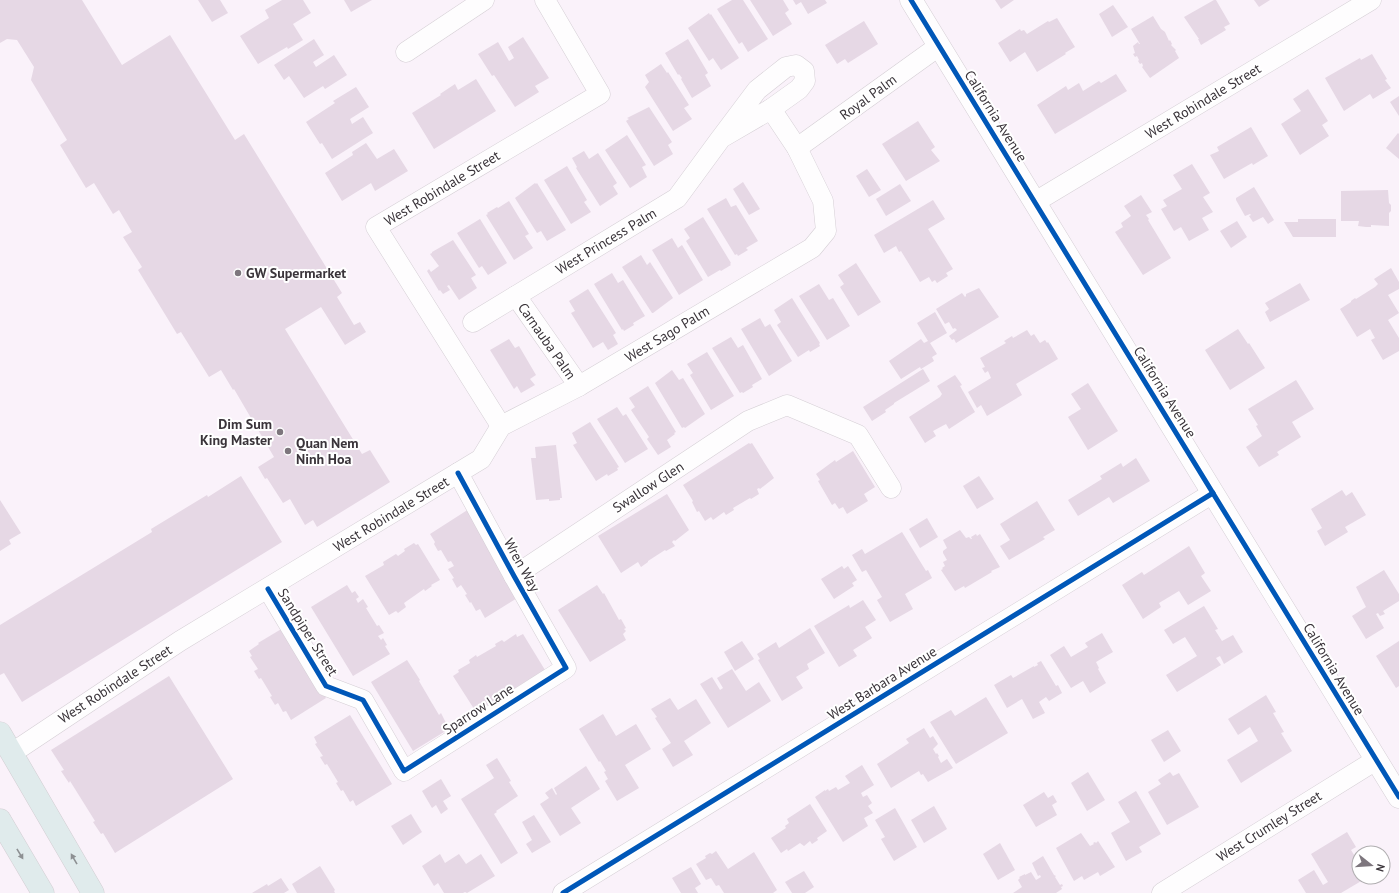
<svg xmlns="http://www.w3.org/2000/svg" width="1399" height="893" viewBox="0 0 1399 893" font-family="'PT Sans',sans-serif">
<rect width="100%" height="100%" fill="#faf2fa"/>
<g fill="#e6d8e5">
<path d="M0,0H82L122,65L170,35L235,140L244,134L342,293L337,297L354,325L360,322L366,332L345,345L321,307L285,329L362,454L370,450L390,482L317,527L313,520L305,525L290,499L283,503L267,478L265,479L258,467L274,457L234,389L233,390L221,370L209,377L181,332L177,334L138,270L142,267L123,237L132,232L119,210L113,214L94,183L86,188L60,145L67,140L31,80L34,67L17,40L7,39L0,43Z"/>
<path d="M198,0H220L228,13L212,22Z"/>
<path d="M282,0H303L311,13L293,24L303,40L288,49L287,47L258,64L240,36L269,18L265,10Z"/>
<path d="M344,0H372L351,12Z"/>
<path d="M732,0H743L768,39L748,52L742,42L739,44L717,9Z"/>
<path d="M750,0H783L789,10L785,13L792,24L773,36Z"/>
<path d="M793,0H825L827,3L808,14L801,2L796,5Z"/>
<path d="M995,0H1014L1001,9Z"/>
<path d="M1214,0H1216L1230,24L1224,27L1226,30L1201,45L1198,39H1199L1184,17Z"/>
<path d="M1254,0H1270L1259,7Z"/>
<path d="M1113,5L1128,27L1112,37L1099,14Z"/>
<path d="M709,13L710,15L711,14L739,58L721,70L713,58L709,61L688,28Z"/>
<path d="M1153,16L1161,29L1165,32L1169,41L1170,40L1172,44L1171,45L1176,50L1175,51L1179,58L1150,78L1142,67L1143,66L1142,63L1140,64L1138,61L1139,60L1137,56L1135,57L1133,54L1135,53L1133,46L1138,42L1139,44H1140L1131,29Z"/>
<path d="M1057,18L1075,47L1065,53L1066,54L1037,72L1025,52L1010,62L998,43L1020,29L1021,31L1024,30L1027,34L1048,21L1049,22Z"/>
<path d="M864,21L878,44L848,63L845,59L837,64L825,45Z"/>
<path d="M523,37L549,78L535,86L539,92L515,107L494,75L492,76L478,54L498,42L509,61L514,58L508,47Z"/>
<path d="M314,39L324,55L313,62L316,67L334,55L347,75L325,89L323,86L304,98L289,76L284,80L274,65Z"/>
<path d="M688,39L708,73L705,75L711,86L692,98L681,79L682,78L679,74L678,75L665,53Z"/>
<path d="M1372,54L1387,79L1385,80L1391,88L1373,99L1370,94L1344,111L1325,78L1360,58L1361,60Z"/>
<path d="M661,64L667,73L668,72L689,105L684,108L692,119L673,131L645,87L649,82L645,75Z"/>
<path d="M1116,74L1127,91L1055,134L1037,105L1066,86L1068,90L1079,83L1083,91L1099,81L1101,83Z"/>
<path d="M476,79L496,111L434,149L412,113L441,95L440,94L455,84L458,90Z"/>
<path d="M356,87L369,107L350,119L352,124L363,117L373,133L332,159L322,143L320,144L306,122L335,103L333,101Z"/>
<path d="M1308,89L1328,121L1322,125L1329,136L1300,155L1281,124L1301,111L1293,99Z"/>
<path d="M1399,96V116L1390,102Z"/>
<path d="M649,107L672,142L668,145L673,154L654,166L626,121L629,119L627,118Z"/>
<path d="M918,121L935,147L931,150L940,161L906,181L882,144Z"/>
<path d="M1251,127L1268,156L1253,165L1252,163L1224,179L1210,155L1219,151L1217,147Z"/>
<path d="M1398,133L1399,134V159L1386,148Z"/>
<path d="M627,135L646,165L642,167L647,177L630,188L605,150Z"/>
<path d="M366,143L377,159L394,149L408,171L375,191L371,183L342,201L325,173L353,155L352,152Z"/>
<path d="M584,151L589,159L598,153L617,183L613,186L618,194L600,206L576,168L577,167L572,158Z"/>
<path d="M1192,164L1210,193L1203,197L1213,212L1202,218L1209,230L1189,241L1181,227L1174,231L1161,209L1167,206L1163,200L1182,189L1173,175Z"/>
<path d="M567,166L587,200L584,202L591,212L571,224L544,180Z"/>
<path d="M867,169L881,190L869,197L856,176Z"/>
<path d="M743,182L760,209L749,215L733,189Z"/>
<path d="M535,183L536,184L537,183L566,230L547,241L541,231L537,233L515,198Z"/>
<path d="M900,184L911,201L886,216L876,199Z"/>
<path d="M1254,187L1274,220L1268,224L1263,217L1253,222L1249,216L1251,215L1250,214L1245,216L1236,200V198Z"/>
<path d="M1388,190L1389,203L1391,205V211L1389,213V226L1371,225V227H1366L1358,226L1359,221H1341V191Z"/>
<path d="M1141,195L1152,212L1146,215L1149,219L1148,220L1171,258L1143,275L1115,232L1123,227L1121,223L1131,216L1124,206Z"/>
<path d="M726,198L731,207L736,205L758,241L746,248L748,250L738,256L737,254L735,255L707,209Z"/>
<path d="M933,200L945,219L928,229L953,269L946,273L948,276L937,283L935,280L932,282L929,277L920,282L901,251L899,252L896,246L884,253L874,235Z"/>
<path d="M509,201L529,234L525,236L533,248L514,260L486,215L488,214L487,213L497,207L498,208Z"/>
<path d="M703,217L731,263L730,264L731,265L721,271L720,270L708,277L686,241L690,238L684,229Z"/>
<path d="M480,219L507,263L488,275L482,266L479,268L457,233Z"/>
<path d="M1298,219H1336V237H1293L1284,222H1298Z"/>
<path d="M1237,221L1247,237L1231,248L1220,231Z"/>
<path d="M672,238L678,248L682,245L703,280L679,295L652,250Z"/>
<path d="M453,240L476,275L471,278L477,288L459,300L449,285L447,286L450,290L443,294L440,290L439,291L427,271L429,269L431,272L439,266L430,254L432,253V252Z"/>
<path d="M641,255L647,265L650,262L673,298L653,313H652L622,267Z"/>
<path d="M856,263L881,302L858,316L840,287L844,284L838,275Z"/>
<path d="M1391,268L1399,282V289L1388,295L1399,313L1388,320L1399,338V351L1383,360L1371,340L1375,338L1370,329L1357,337L1340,309L1351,302V301L1355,298L1356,299L1375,287L1378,284L1374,279Z"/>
<path d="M612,273L618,283L623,280L645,316L633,323L634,325L624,331L623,329L622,330L594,284Z"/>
<path d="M1300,283L1310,300L1270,322L1265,312L1269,309L1265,303Z"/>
<path d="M819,284L829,300L833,298L850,326L827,340L799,296Z"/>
<path d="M979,288L999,317L956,343L954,339L952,340L949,336L957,330L955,328L953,329L949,322L945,324L936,309L962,293L965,297L966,296V294Z"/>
<path d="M588,289L616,333L613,335L618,344L608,350L603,342L593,348L571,313L575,311L569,301Z"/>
<path d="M792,298L820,343L819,344L820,346L810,352L809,350L798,357L777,325L781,322L774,310Z"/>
<path d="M935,312L947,333L930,343L937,354L932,357L934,361L921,369L920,367L901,379L889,361L921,339L924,343L928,341L917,323Z"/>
<path d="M760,318L765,327L770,324L792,361L769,376L741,329Z"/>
<path d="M1238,329L1248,344L1249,343L1265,368L1230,390L1205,350Z"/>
<path d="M1027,330L1031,336L1034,334L1040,343L1045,340L1047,343L1048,342L1058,359L1016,384L1022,395L987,416L981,405L977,408L968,392L991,378L988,371L985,373L982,368L985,367L980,358L1006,343L1004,341L1012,336L1013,338Z"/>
<path d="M731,337L738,348L743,345L762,379L752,385L753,387L743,393L742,392L740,393L712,348Z"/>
<path d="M509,339L515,348L519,346L536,375L530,379L535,385L521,393L517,386L514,389L490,350Z"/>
<path d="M707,352L734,396L711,410L690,375L693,373L687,364Z"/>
<path d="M923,369L930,381L894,403V404L885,410L886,412L872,421L863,407Z"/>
<path d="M672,370L679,380L683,378L705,414L685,428L684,427L682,428L655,383Z"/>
<path d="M955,375L962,385L960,386L975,412L949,429L946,424L933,431L936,436L925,443L909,417L940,397L942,394L937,386Z"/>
<path d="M1296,380L1314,409L1292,422L1301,437L1277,452L1279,455L1259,467L1246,447L1262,436L1256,426L1258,425L1248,409Z"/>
<path d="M1088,383L1118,431L1088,450L1068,417L1081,409L1071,394Z"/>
<path d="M648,386L676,432L674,433L675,434L667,440L671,447L658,455L647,439L649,437L631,410L635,407L629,398Z"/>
<path d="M617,407L623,416L626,414L648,449L625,463L597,419Z"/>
<path d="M590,422L619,467L617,468L618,470L608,476L607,474L596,481L573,445L577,443L572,433Z"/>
<path d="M749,443L750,444L752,443L774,478L760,489L759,488L757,489L759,494L751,499L750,498L733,508L734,510L726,515L724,512L713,520L711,517L705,521L699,511L697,512L692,502L693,501L683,485Z"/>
<path d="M556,445L562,498H560V500L549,501V499L536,500L531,458H536L535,447Z"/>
<path d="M853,451L875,487L864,494L868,501L847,514L843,507L839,509L835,503L832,505L818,481L820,480L816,474L835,460L836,462Z"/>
<path d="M1136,458L1150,481L1113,503L1109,497L1078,516L1068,500L1102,479L1100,476L1121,463L1123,467Z"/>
<path d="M241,476L282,542L22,702L4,673L0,675V625L152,532L151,529L207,495L208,497Z"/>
<path d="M979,476L994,499L977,509L963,486Z"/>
<path d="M1342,490L1346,496L1352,492L1366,515L1345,527L1348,532L1325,546L1317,531L1322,528L1311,509Z"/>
<path d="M667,494L689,530L675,541L674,540L672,542L675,546L666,551L665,550L648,561V562L641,567L638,562L621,573L598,536Z"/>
<path d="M0,500L21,533L9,540L11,544L0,551Z"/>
<path d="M1037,501L1055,530L1043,537L1045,539L1009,560L1000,546L1010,540L1000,524Z"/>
<path d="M469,509L522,595L485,618L480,609L476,611L471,602L470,603L465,595L467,594L461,585L457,588L452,579L454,578L448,569L454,566L451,561L448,562L441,550L438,551L434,544L435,542L430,534Z"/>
<path d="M927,518L938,537L920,548L909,529Z"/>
<path d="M960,530L966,538L969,537L971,539H972L971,537L976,534L977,536L980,534L1000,567L991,571L992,572L965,588L964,586L955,591L941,570L943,569L942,568L945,566L943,562L947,560L943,553V551L947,548L943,540Z"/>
<path d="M902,532L926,571L928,570L932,578L905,594L913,609L890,622L877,600L882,597L866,570L862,572L852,555L862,549L865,554Z"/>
<path d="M414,543L416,545L418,544L440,580L431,585L432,586L425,591L424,589L404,603L406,607L398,613L396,611L389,615L365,576L384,565L383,562L396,554L398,556L405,551L404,549Z"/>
<path d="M1189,546L1205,573L1201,576L1211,591L1188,605L1179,591L1159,603L1161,607L1143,619L1122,585L1142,572L1144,575Z"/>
<path d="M842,566L844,569L848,566L857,580L852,583L854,586L834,599L821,579Z"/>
<path d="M1384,570L1399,594V601L1383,611L1385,614L1380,616L1378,613L1376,614L1384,628L1366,639L1352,616L1366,607L1356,587Z"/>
<path d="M347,585L352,593L355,591L359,597L356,599L358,603L363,599L368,607L366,608L377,626L379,625L384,633L378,636L381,640L383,638L387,645L385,646L390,654L353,676L311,607Z"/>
<path d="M597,585L603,594L604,593L619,620L621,619L626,628L624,629L626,631L623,634L626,640L590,662L558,610Z"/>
<path d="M863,600L876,620L865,627L872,638L853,650L857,656L839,667L814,626L849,605L850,608Z"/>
<path d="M1204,606L1218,629L1215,630L1222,641L1233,635L1243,652L1224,664L1220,656L1216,658L1221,665L1177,692L1166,675L1197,656L1185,637L1173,644L1164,630Z"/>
<path d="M283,628L326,698L291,720L286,711L283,712L278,703L275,705L270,697L272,696L261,678L259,679L254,671L258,669L250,657L252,656L249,651L259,644L258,643Z"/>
<path d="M810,628L825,653L807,664L809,669L796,677L803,688L782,701L758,660L760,659L757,654L776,642L779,648Z"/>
<path d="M1102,633L1113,652L1096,662L1099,668L1098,669L1106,683L1090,693L1083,681L1071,688L1050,655L1064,646L1071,657L1088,647L1085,643Z"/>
<path d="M516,634L517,637L523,634L545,670L476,712L453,676L459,672L458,670L470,663L469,660L476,655L477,657L496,646L495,644L502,640L504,642Z"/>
<path d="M742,641L754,659L735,671L724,652Z"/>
<path d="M1399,641V686L1396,688L1376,656Z"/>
<path d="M407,660L420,680L419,681L439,715L441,713L449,729L413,751L371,682Z"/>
<path d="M1041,661L1056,686L1058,685L1062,693L1049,701L1046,697L1039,702L1045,713L1033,719L1022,699L1007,708L994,685L1011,675L1013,678L1034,666V667L1038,665L1037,663Z"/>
<path d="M732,669L746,691L759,682L771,701L728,728L700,684L712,677L720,690L723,688L717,678Z"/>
<path d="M169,676L233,779L115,853L103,833L101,834L93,822L95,821L70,781L69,783L61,771L64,770L51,750Z"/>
<path d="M1266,695L1276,712L1273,713L1284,732L1281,733L1292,751L1241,783L1227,760L1258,741L1250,727L1238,735L1228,719Z"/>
<path d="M986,697L1008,733L956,764L930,722L951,710L955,716Z"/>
<path d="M670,698L678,710L696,699L711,723L684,741L693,755L673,767L662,749L671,743L655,718L657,717L651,709Z"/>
<path d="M603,714L616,736L636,724L651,749L625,765L639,788L617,801L605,781L608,779L604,772L606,771L600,761L599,762L579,729Z"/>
<path d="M350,715L392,784L356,806L353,800L350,802L343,790L341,791L336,783L338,782L327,764L325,765L320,757L323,756L315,744L317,743L314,737Z"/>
<path d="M924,728L930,738L933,736L938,744L933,749L936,754L937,753L939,756L938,757L941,763L947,759L953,768L928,782L923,774L921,775L919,771L891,788L877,764L909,743L906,739Z"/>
<path d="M1168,730L1181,751L1164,762L1151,740Z"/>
<path d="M497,758L511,781L509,782L518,796L496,811L497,812L494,814L518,853L501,864L461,799L494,778L486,765Z"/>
<path d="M862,765L874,785L861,793L863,797L867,795L872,803L868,806L873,813L864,818L868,826L843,842L815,797L825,790V791L828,789L829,791L836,787L838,790L850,783L845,776Z"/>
<path d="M586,766L600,789L571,808L581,823L560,836L540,804L549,798L545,793L552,788L556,795L557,794L554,788Z"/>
<path d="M1088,772L1105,800L1087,811L1071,783Z"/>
<path d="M1170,772L1173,776L1179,773L1199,807L1167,825L1148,792L1161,784L1158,780Z"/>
<path d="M441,779L451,796L443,801L448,809L441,814L436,805L432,808L422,791Z"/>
<path d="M1136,791L1161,834L1139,847L1142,852L1126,861L1111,833L1130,822L1118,802Z"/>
<path d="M1044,792L1048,798L1053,795L1057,802L1052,805L1057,815L1036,827L1023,805Z"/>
<path d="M810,804L827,831L817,838L818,840L812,844L810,841L804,846L800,843L788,851L787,849L781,853L771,838L786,828L785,826L789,823L787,819Z"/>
<path d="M934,806L947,829L924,843L911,820Z"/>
<path d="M895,808L917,847L894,861L881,839L885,837L875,820Z"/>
<path d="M411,814L422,832L403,845L391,826Z"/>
<path d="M534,815L551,842L532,853L526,844L532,840L522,822Z"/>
<path d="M1347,832L1356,847L1351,850L1359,863V877H1368L1341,893H1306L1298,880L1314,870L1323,885L1328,882L1311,854Z"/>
<path d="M1081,833L1090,846L1094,844L1093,843L1095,842L1096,843L1098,841L1115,867L1100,876L1098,872L1084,880L1082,876L1074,881L1056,848Z"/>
<path d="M1000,843L1015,870L998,880L983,854Z"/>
<path d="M716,851L728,869L754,852L777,890L773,893H724L719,885L716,886L711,878L706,880L696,864L706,858L705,856L710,853L712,854Z"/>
<path d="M440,854L445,863L459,854L466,864L481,854L495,876L467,893L465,892L463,893H444L438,883L434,886L422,866Z"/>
<path d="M1043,856L1054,875L1056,876L1055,877L1060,885L1062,884L1063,886L1061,887L1062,889L1056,893H1013L1022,887L1018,880L1020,878L1019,877L1025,874V875L1031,872L1036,880L1041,877L1040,875L1038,876L1032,863Z"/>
<path d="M320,866L335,890L334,891L335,893H297L292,884Z"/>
<path d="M691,867L701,884L695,888L698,893H681L672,878Z"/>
<path d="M804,871L814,887L805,893H792L785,882Z"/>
<path d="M281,878L289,890L284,893H252L267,884L268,886Z"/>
</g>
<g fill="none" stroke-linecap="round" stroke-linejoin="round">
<g stroke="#d5cfd5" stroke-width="21">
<g id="minor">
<path d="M406,52L484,0"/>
<path d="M797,148L939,46"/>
<path d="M1035,202L1371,0"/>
<path d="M516,296L579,386"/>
<path d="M473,322L677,198L721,138L771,109L799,89L805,81L804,71L796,65L786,67L757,90L721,138"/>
<path d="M501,426L376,227L600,94L545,0"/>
<path d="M501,426L579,386L812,248L826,231L823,201L797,148L771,109"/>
<path d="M514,576L748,421L787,405L858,435L891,488"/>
<path d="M268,589L326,686L363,700L404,771L566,668L514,576L458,473"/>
<path d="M12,753L180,641L481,459L501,426"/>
<path d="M563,893L1213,493"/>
<path d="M1162,893L1376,760"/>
</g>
</g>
<g stroke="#d5cfd5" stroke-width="23">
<path id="tertiary" d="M911,0L1399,797"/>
</g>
<g stroke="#d2ced2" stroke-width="23">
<g id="primary">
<path d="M0,733L93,893"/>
<path d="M0,820L43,893"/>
</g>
</g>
<use href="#minor" stroke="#fefdfe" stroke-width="20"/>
<use href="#tertiary" stroke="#fefdfe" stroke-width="22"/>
<use href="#primary" stroke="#e0ebec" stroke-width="22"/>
<g stroke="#fff" stroke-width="8">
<g id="cycleway">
<path d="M911,0L1399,797"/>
<path d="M268,589L326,686L363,700L404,771L566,668L514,576L458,473"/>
<path d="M563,893L1213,493"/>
</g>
</g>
<use href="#cycleway" stroke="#0057b8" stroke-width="5"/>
</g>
<defs><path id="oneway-solid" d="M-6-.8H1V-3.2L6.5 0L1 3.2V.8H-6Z"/></defs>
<g fill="#8d9093">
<use href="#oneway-solid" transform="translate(20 854) rotate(59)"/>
<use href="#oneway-solid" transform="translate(74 859) rotate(-120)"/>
</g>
<g fill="#7d767d" stroke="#fff" stroke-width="1.5">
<circle cx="238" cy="273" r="4"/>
<circle cx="280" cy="432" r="4"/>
<circle cx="288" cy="451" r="4"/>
</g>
<g text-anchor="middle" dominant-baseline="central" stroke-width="4" stroke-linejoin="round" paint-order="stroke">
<g font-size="14" fill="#3a343a" stroke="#fff">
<text transform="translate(868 97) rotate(-36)">Royal Palm</text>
<text transform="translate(1203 101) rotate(-31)">West Robindale Street</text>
<text transform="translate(996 116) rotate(58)">California Avenue</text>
<text transform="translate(442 188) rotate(-31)">West Robindale Street</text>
<text transform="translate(606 241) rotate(-31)">West Princess Palm</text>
<text transform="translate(667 334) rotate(-31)">West Sago Palm</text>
<text transform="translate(547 341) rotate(55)">Carnauba Palm</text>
<text transform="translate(1165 392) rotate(58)">California Avenue</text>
<text transform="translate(648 487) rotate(-33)">Swallow Glen</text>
<text transform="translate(391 514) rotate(-31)">West Robindale Street</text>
<text transform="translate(522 565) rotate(61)">Wren Way</text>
<text transform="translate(308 632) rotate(58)">Sandpiper Street</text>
<text transform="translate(1334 669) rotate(59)">California Avenue</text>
<text transform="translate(882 683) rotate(-32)">West Barbara Avenue</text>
<text transform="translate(115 684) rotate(-33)">West Robindale Street</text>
<text transform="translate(478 709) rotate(-33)">Sparrow Lane</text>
<text transform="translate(1269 826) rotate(-32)">West Crumley Street</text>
</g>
<g font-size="14" font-weight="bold" fill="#3a343a" stroke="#fff" text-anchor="start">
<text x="246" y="273">GW Supermarket</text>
<text x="272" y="424" text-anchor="end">Dim Sum<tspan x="272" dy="16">King Master</tspan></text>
<text x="296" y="443">Quan Nem<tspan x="296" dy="16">Ninh Hoa</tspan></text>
</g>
</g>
<g transform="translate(1371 865) rotate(107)"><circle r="19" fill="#ffffff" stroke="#b0aeb0"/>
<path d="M0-3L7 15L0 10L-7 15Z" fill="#7d767d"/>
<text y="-6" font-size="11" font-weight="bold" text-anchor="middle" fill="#3a343a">N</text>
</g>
</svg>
